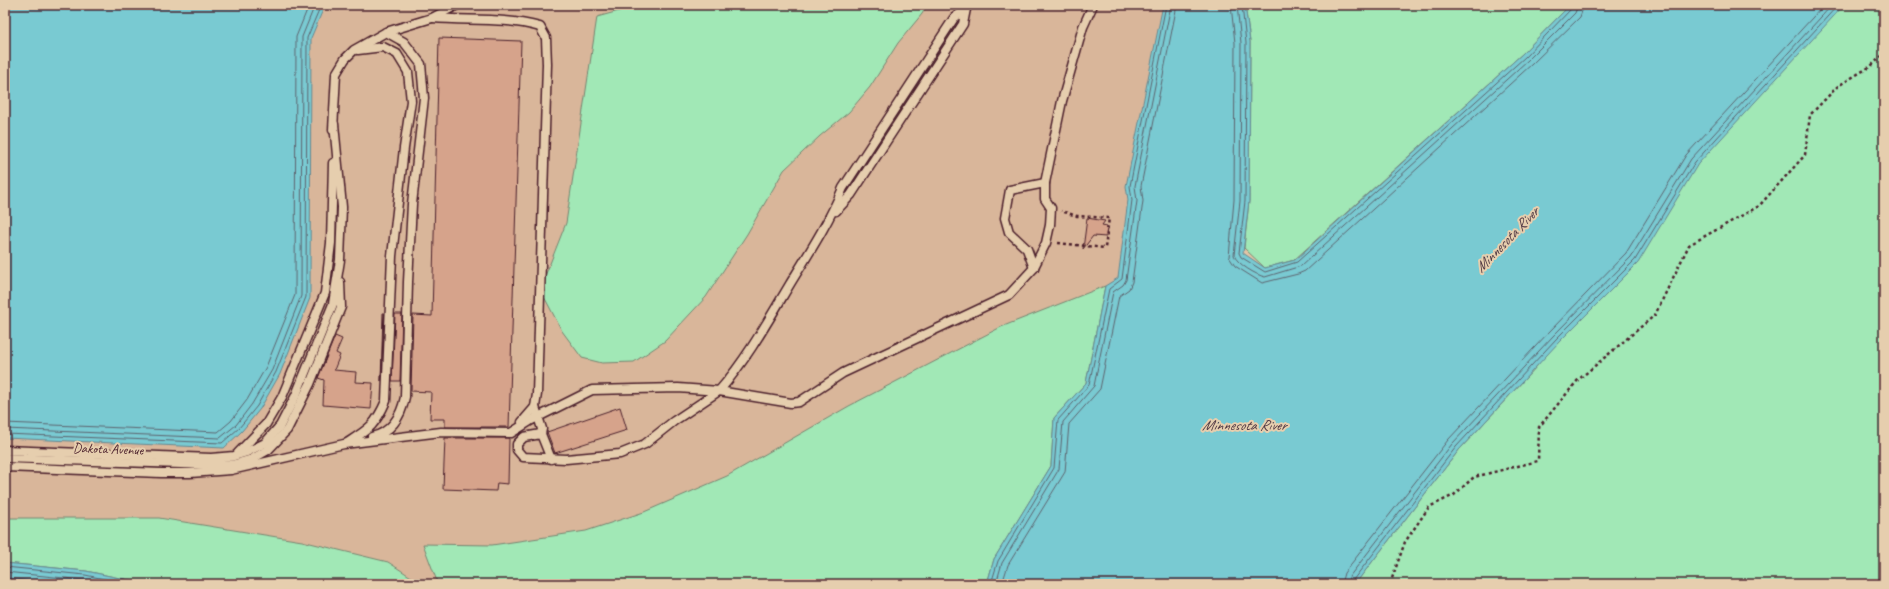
<svg xmlns="http://www.w3.org/2000/svg" width="1889" height="589" viewBox="0 0 1889 589" font-family="Caveat,sans-serif">
<rect width="100%" height="100%" fill="#e3c6a7"/>
<filter id="ink" filterUnits="userSpaceOnUse"><feTurbulence type="fractalNoise" baseFrequency=".025" numOctaves="2"/><feDisplacementMap in="SourceGraphic" scale="8" xChannelSelector="R" yChannelSelector="G"/><feConvolveMatrix kernelMatrix="1 2 1 2 8 2 1 2 1" color-interpolation-filters="sRGB"/></filter>
<g filter="url(#ink)">
<path fill="#d9b69a" d="M325,5H1163L1126,186L1128,200L1118,278L994,559L987,584H422L388,562L302,541L159,518H5V438L224,448L260,409L280,374L310,298L311,38Z"/>
<g fill="#a1e8b6" stroke="#768470">
<path d="M641,5H927L922,14L898,43L870,87L849,112L820,136L784,170L747,234L706,297L665,341L634,362L602,363L582,358L562,331L540,289L566,223L597,17Z"/>
<path d="M1245,5H1570L1522,54L1294,260L1265,268L1244,248L1249,201L1250,42Z"/>
<path d="M1723,5H1884V584H1355L1459,450L1538,365Z"/>
<path d="M1105,286L1086,383L1054,418L1051,466L994,559L987,584H438L423,544L492,545L586,531L644,512L727,476L849,406L1001,327Z"/>
<path d="M5,518H159L302,541L388,562L422,584H148L86,571L5,563Z"/>
</g>
<g fill="#79cad2" stroke="#66868f">
<path d="M5,5H325L311,38L310,298L280,374L260,409L242,431L224,448L5,438Z"/>
<path d="M1163,5H1245L1250,42L1249,201L1243,253L1265,268L1295,260L1522,54L1570,5H1844L1698,164L1638,263L1559,342L1459,450L1355,584H987L994,559L1051,466L1054,418L1086,383L1105,286L1118,278L1128,200L1126,186Z"/>
<path d="M5,563L86,571L148,584H5Z"/>
</g>
<g fill="none" stroke-linecap="round" stroke-linejoin="round">
<g stroke="#5d636e" stroke-width="1">
<path d="M1231,5L1235,43L1234,200L1229,257L1235,266L1262,283L1298,274L1305,271L1532,64L1580,17L1584,5"/>
<path d="M1237,5L1241,43L1240,201L1234,255C1237,264 1256,275 1265,277L1301,266L1528,60L1575,13L1578,5"/>
<path d="M1242,5L1246,43L1245,201L1239,253L1241,257L1265,272L1297,262L1525,57L1571,9L1573,5"/>
<path d="M5,423L218,432L231,421L247,400L266,367L295,295L296,37L309,5"/>
<path d="M5,429L220,438L236,425L252,404L272,370L301,296L302,37L315,5"/>
<path d="M5,434L222,443L239,428L257,406L276,372L306,297L307,38L321,5"/>
<path d="M5,567L85,575L129,584"/>
<path d="M5,572L84,580L105,584"/>
<path d="M5,578L65,584"/>
<path d="M991,584L998,561L1054,468L1058,420L1089,385L1109,289L1122,279L1132,200L1130,186L1166,5"/>
<path d="M996,584L1002,563L1059,469L1063,422L1094,386L1113,292L1123,285L1126,280L1137,201L1135,186L1171,5"/>
<path d="M1002,584L1008,565L1065,472L1069,424L1100,389L1119,296L1129,289L1132,282L1143,201L1141,186L1177,5"/>
<path d="M1341,584L1344,573L1448,440L1549,332L1626,253L1686,155L1824,5"/>
<path d="M1347,584L1349,577L1452,444L1553,336L1631,257L1691,159L1832,5"/>
<path d="M1352,584L1353,580L1456,447L1556,339L1635,260L1695,162L1838,5"/>
</g>
</g>
<g fill="#d6a38b" stroke="#4a1f2b">
<path d="M439,38L521,41L509,427H445V419H430L431,392L411,391L413,315L432,316Z"/>
<path d="M1087,218L1105,221L1102,225L1107,226L1106,237L1093,236L1083,249Z"/>
<path d="M383,313H384L381,381Z"/>
<path d="M395,314H402L400,381H392Z"/>
<path d="M335,336L342,339L336,353L340,355L334,370L356,372L355,382L373,383L371,409L323,405L324,380L318,378Z"/>
<path d="M620,407L627,430L555,453L547,432Z"/>
<path d="M445,438H509L508,484L497,483L496,491L443,489Z"/>
</g>
<g fill="none" stroke-linecap="round" stroke-linejoin="round">
<g stroke="#4a1f2b" stroke-width="11">
<g id="lane">
<path d="M433,18C469,21 505,17 540,27L546,38L547,64L537,394L535,407L522,422"/>
<path d="M333,130L336,74L345,59L354,50L386,32L432,18L457,5"/>
<path d="M836,211L851,195L963,24L966,9"/>
<path d="M1034,268L1027,249L1009,232L1005,218L1010,190L1045,183"/>
<path d="M535,407L542,429L541,434L524,437L517,444V450L523,457L566,459L620,454L645,444L674,421L719,391L791,403L799,402L843,373L1009,295L1033,269L1046,243L1050,225L1051,208L1045,199V183L1062,101L1083,27L1093,5"/>
<path d="M541,434L551,459"/>
<path d="M372,437C392,432 401,417 405,397L408,282L412,204L424,98L421,64L404,42L386,32"/>
<path d="M347,443C369,429 375,426 386,401L392,256L404,148L411,101L408,72L397,54L383,47L358,50"/>
<path d="M5,450L211,458L234,456L247,452L265,443L280,426L296,395L333,304L340,260L342,207L334,124"/>
<path d="M238,453L266,424L282,397L325,293L331,243L333,163"/>
<path d="M5,458L210,465L235,464L252,459L268,450L287,430L310,384L341,307L340,282"/>
<path d="M5,467L161,473H190L231,470L344,444L441,432L511,433L530,421L592,390L678,388L719,391C747,359 768,321 790,284C809,253 829,222 843,188L954,18L966,9L968,5"/>
</g>
</g>
<g stroke="#4a1f2b" stroke-width="2.5" stroke-dasharray="3 3" stroke-linecap="butt">
<path d="M1058,243L1105,248L1109,218L1077,216L1061,211"/>
<path d="M1390,584L1405,542L1429,507L1454,495L1474,477L1538,461L1539,427L1578,380L1655,315L1689,245L1759,206L1805,155L1810,115L1838,86L1871,66L1884,54"/>
</g>
<use href="#lane" stroke="#e6ceae" stroke-width="8"/>
</g>
</g>
<g text-anchor="middle" dominant-baseline="central" stroke-width="4" stroke-linejoin="round" paint-order="stroke">
<g font-size="14" fill="#4a1f2b" stroke="#e6ceae">
<text transform="translate(108 449) rotate(2)">Dakota Avenue</text>
</g>
<g font-size="15" font-style="italic" fill="#513944" stroke="#e6ceae">
<text transform="translate(1507 240) rotate(-46)">Minnesota River</text>
<text x="1244" y="425">Minnesota River</text>
</g>
</g>
<rect width="1889" height="589" fill="none" stroke="#e6ceae" stroke-width="20"/>
<rect x="10" y="10" width="1869" height="569" fill="none" stroke="#4a1f2b" stroke-width="1.5" filter="url(#ink)"/>
</svg>
